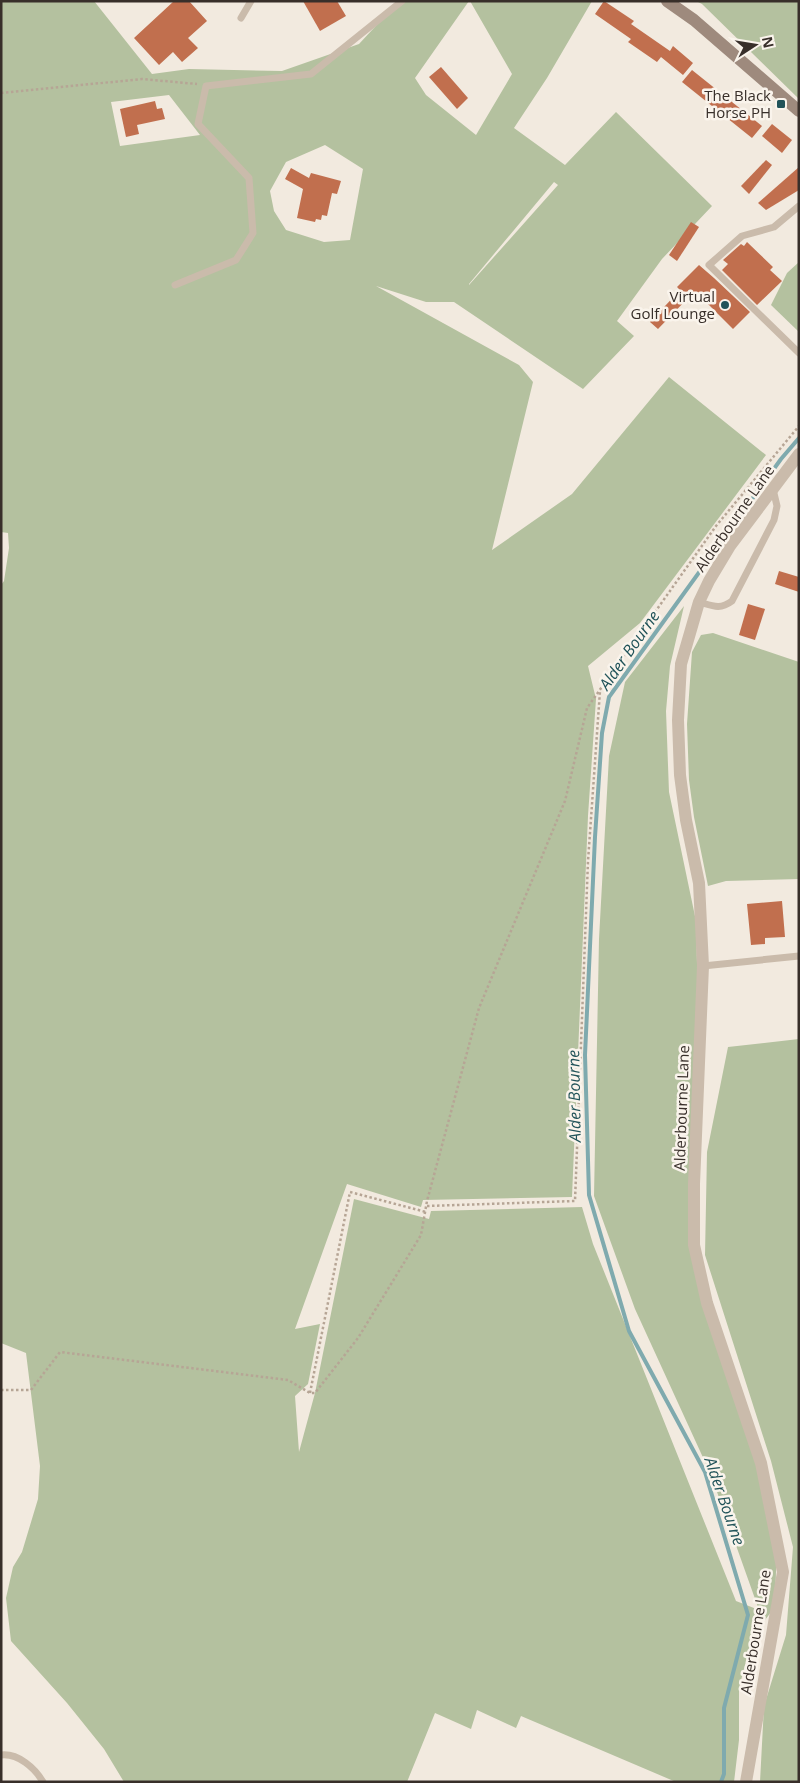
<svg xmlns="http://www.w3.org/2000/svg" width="800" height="1783" viewBox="0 0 800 1783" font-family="'Open Sans',sans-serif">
<rect width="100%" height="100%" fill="#f2eadf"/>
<g fill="#b4c19f" fill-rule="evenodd">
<path d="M1,1H94L152,74L189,69L282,71L359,44L399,1H469L415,78L426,95L476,135L512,74L470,1H592L547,78L514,128L565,165L616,112L712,206L662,259L617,321L634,336L583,389L454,302H426L376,286L519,365L533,382L492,550L572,494L669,377L766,455L640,623L588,666L596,699L588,816L572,1197L423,1200L421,1207L347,1184L295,1329L320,1324L308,1384L295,1396L299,1452L315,1393L354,1199L429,1219L431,1211L582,1207L593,1244L736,1601L759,1610L711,1475L635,1309L594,1196L599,939L609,756L625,682L684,606L670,666L666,711L669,792L696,921L699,1046L691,1230L777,1536L775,1607L765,1620L759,1611L739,1688V1740L734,1782H676L521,1716L516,1728L477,1710L471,1729L435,1713L407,1782H124L104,1749L67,1703L11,1641L6,1598L13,1567L22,1552L38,1499L40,1466L26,1353L1,1343V585L4,581L9,548L8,533L1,532ZM169,95L200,135L120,146L111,102ZM325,145L363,169L350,240L324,242L286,230L274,211L270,191L286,162ZM554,182L558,185L469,285V284Z"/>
<path d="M696,1H799V99L702,4Z"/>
<path d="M799,262V332L771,305L787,273Z"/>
<path d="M713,633L799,662V879L726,881L708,886L694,817L689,780L687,724L692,652L701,635Z"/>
<path d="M799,1039V1782H760L764,1706L786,1635L793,1547L771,1461L705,1255L707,1152L728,1047Z"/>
</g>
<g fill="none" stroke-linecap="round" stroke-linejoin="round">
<path stroke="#7faaae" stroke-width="4" d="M721,1782L724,1774V1708L748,1615L705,1472L629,1331L589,1195L585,1055L595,837L602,733L609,697L781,459L799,438"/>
</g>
<g fill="#c16f4e">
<path d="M174,1H189L207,21L188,38L198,48L182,62L173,52L159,65L134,38Z"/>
<path d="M303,1H337L346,16L320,31Z"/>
<path d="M604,1L634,21L631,24L670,51L673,46L693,63L683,75L661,57L657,62L628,42L631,39L595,14Z"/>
<path d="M441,67L468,98L457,109L429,77Z"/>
<path d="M692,70L762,126L752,138L682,82Z"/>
<path d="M155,101L157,109L162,108L165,119L137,125L139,134L126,137L120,109Z"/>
<path d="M772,124L792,140L782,153L762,136Z"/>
<path d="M766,160L772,165L749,194L741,186Z"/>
<path d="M799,167V190L766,210L758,203Z"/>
<path d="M291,168L309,178L311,173L341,181L337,194L332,193L327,216L322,215L321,220L316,219L315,222L297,218L303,189L285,179Z"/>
<path d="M691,222L699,227L677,261L669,255Z"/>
<path d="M747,242L773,267L770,270L782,281L757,305L722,270L728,264L723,260L741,244L744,246Z"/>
<path d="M699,265L714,278L750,312L733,329L697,293L690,301L688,298L658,329L650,322L680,290L677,287Z"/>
<path d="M779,571L799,577V592L775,584Z"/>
<path d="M748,604L765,609L755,640L739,635Z"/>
<path d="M782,901L785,937L765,938V944L751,945L747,904Z"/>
</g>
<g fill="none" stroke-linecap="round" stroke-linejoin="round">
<g stroke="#b6a595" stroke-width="2.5" stroke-dasharray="2.5 2.5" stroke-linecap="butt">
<path d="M1,93L142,79L197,84"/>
<path d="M427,1206L575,1201L588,861L600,691"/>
<path d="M1,1390H31L60,1352L288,1380L310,1393H315L358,1338L421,1235L427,1201L479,1008L565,801L587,708L716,526L799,426"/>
<path d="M310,1393L350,1192L426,1212"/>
</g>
<g stroke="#cabbab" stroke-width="7">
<path d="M241,18L251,1"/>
<path d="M799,206L774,227L742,236L709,265L799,353"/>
<path d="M175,285L236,260L253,233L249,178L198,124L206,86L311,74L402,1"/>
<path d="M699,602C713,606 720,610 732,601L774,520L777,506L773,489"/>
<path d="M703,966L799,956"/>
<path d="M1,1755C18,1753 35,1768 43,1782"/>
</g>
<path stroke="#cabbab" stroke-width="12" d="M746,1782L783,1572L761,1463L707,1303L694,1245V1184L703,966L699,883L686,820L680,775L678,720L681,664L699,602L709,581L730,546L799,454"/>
<path stroke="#9e8a7d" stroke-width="12" d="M667,1L694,20L799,111"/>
</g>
<g fill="#215359" stroke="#faf4ec" stroke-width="2">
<rect x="776" y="99" width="10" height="10" rx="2.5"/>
<circle cx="725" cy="305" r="5"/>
</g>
<g text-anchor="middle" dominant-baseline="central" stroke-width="5" stroke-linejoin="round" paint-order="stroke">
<g font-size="15" fill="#382f2a" stroke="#faf4ec" text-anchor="end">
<text x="771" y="95">The Black<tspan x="771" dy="17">Horse PH</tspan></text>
<text x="715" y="296">Virtual<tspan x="715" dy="17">Golf Lounge</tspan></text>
</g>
<g font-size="15" fill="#382f2a" stroke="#faf4ec">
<text transform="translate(734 518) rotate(-55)">Alderbourne Lane</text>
<text transform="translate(681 1108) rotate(-88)">Alderbourne Lane</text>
<text transform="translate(755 1632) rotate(-81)">Alderbourne Lane</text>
</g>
<g font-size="16" font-style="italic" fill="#215359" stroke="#faf4ec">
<text transform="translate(629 650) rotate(-55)">Alder Bourne</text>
<text transform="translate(574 1096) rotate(-91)">Alder Bourne</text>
<text transform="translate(725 1501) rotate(71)">Alder Bourne</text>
</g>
</g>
<rect width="800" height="1783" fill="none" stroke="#382f2a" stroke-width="5"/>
<g transform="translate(755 45) rotate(78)" stroke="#faf4ec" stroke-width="4" paint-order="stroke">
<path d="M0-4L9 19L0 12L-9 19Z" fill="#382f2a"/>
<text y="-8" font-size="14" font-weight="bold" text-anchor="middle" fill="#382f2a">N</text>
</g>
</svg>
